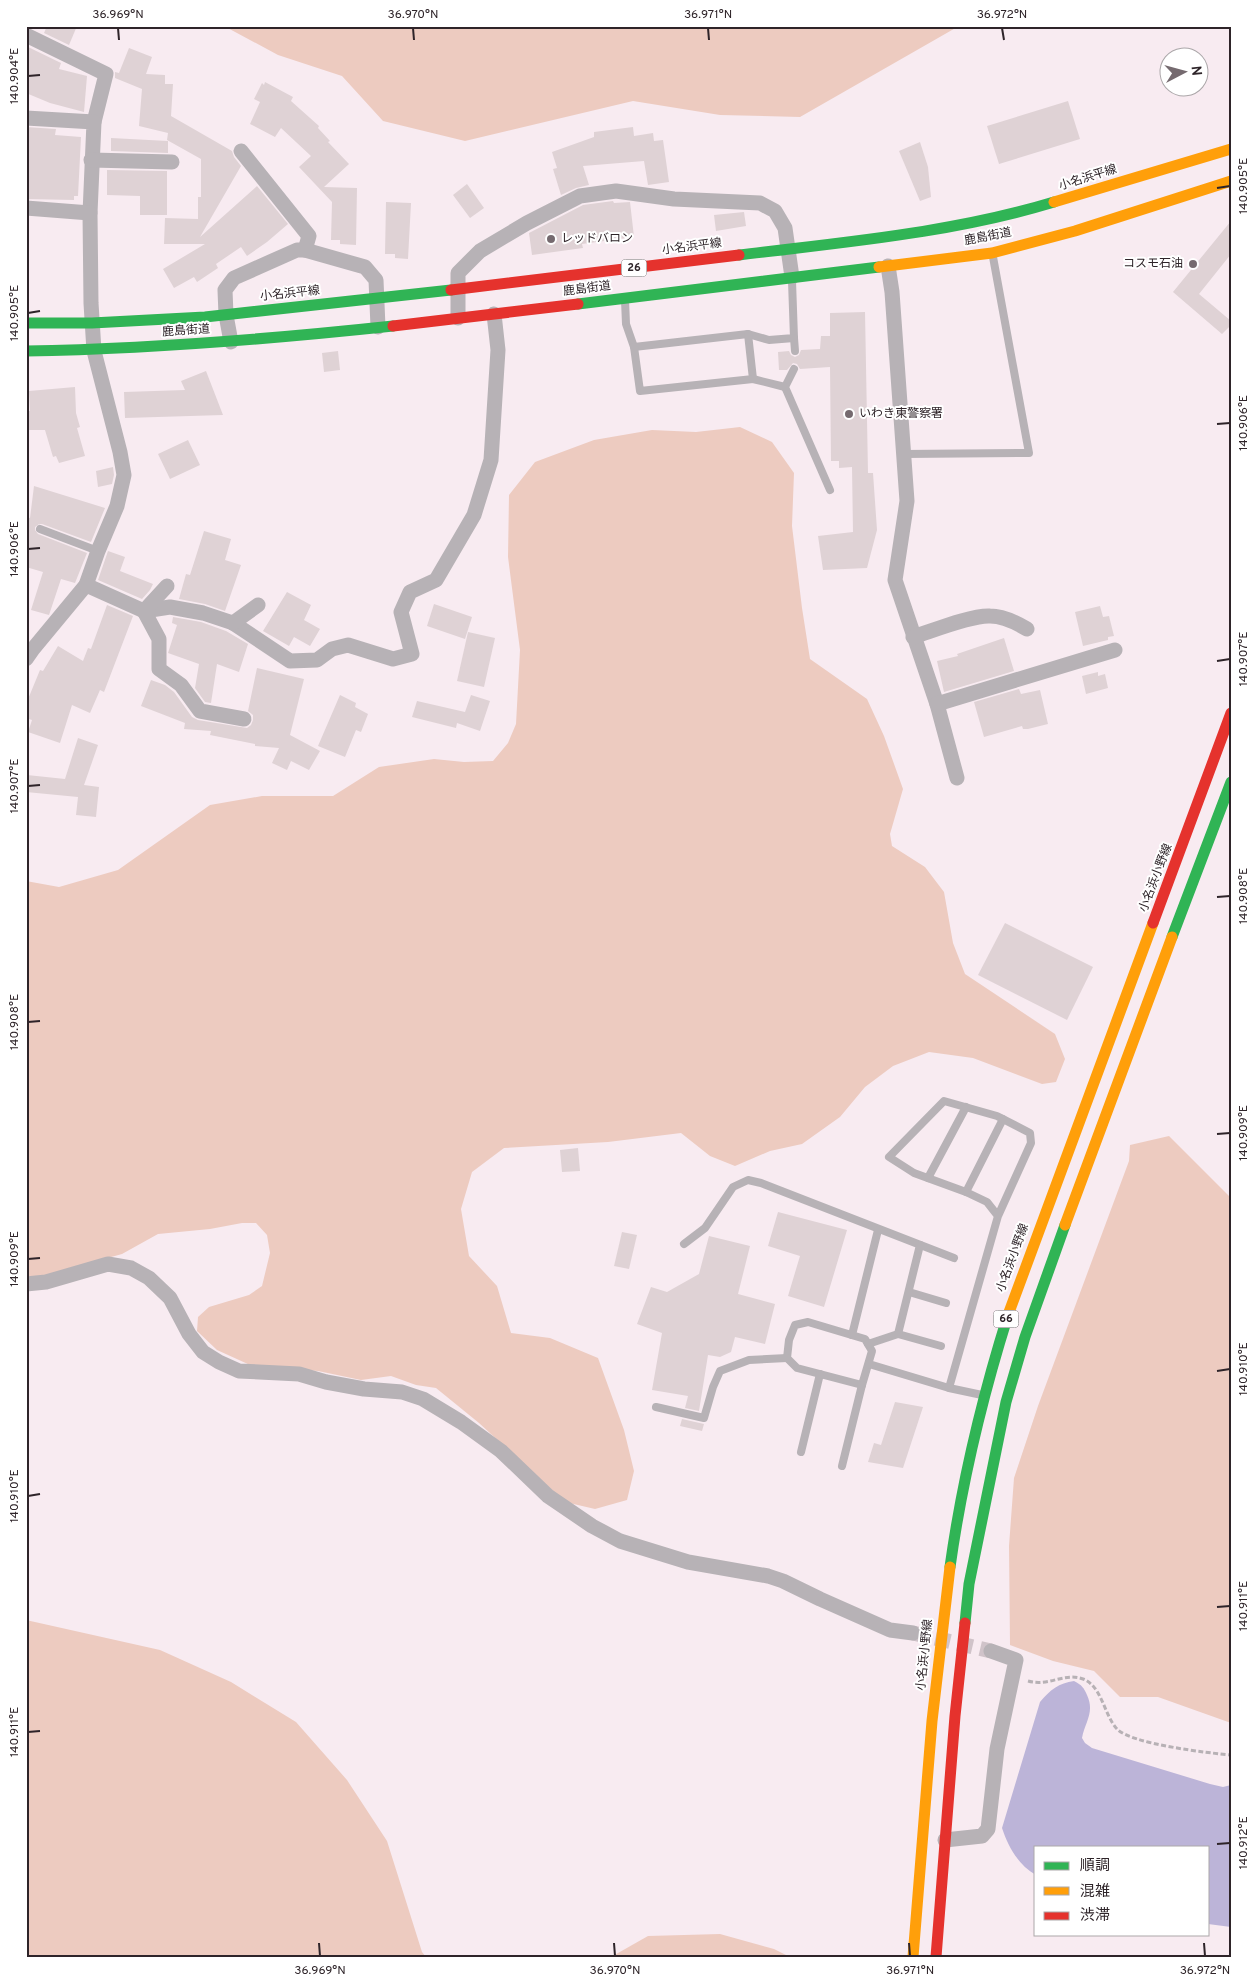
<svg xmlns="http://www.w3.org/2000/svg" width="1257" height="1983" viewBox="0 0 1257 1983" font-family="Overpass,'Noto Sans JP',sans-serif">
<rect width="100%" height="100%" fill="#f8ebf1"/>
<g fill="#edcbc0">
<path d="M224,26H959L800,117L720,115L633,101L465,141L383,121L342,76L278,55Z"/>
<path d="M740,427L772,442L794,473L792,526L802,608L810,659L867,699L884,736L903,789L890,834L892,846L925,867L944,892L953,943L965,974L1055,1034L1065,1059L1056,1082L1042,1084L973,1058L929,1052L893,1066L865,1087L840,1117L802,1144L770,1151L735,1166L710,1156L681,1133L608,1142L504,1148L472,1172L461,1209L469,1256L497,1286L511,1333L550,1338L598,1358L624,1430L634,1471L627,1500L595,1509L565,1502L479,1423L436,1388L416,1385L391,1376L361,1380L318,1371L250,1365L217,1350L197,1331L198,1317L209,1307L249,1295L262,1286L270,1253L267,1235L256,1223H242L210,1229L158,1234L122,1254L43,1276H26V881L59,887L118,870L210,805L262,796H333L379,767L434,759L464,762L493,761L508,743L516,724L520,650L508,557L509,495L535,462L594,440L652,430L696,432Z"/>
<path d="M1169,1136L1231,1198V1723L1158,1697H1120L1094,1671L1053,1661L1010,1645L1009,1546L1014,1478L1038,1406L1129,1161L1130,1145Z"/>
<path d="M26,1620L160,1650L231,1682L296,1722L347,1780L387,1841L422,1952L426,1957H26Z"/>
<path d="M720,1934L774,1949L790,1957H611L648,1936Z"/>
</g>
<path fill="#bcb4d8" d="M1074,1681C1082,1685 1084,1688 1087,1695C1095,1712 1085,1722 1082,1738L1085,1743L1092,1748L1210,1784L1223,1787L1231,1785V1927L1208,1924V1847H1036V1875C1018,1865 1008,1846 1002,1828L1040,1702C1050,1690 1059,1683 1074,1681Z"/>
<g fill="#dfd2d5">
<path d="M47,26H77L69,45L44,33Z"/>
<path d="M26,46L61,63L59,69L87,76L84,112L50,103L26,93Z"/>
<path d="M129,48L152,57L146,74L165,75V84H173L171,116L232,151L234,157L241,166L200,237L257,186L288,224L267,242L247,256L241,247L216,264L218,268L197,282L194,277L174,288L163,269L205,244H164L165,218L198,219V197H201V159L167,140L168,133L139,126L142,89L115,78V72L119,73Z"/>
<path d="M265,82L293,97L291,101L319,126L318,128L330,141L328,142L349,164L324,187L357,188L356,245L340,244V240H331L332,202L299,167L311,156L281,128L275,137L250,124L260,102L254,99L262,83L264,85Z"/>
<path d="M1068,101L1080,139L999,164L987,126Z"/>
<path d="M26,127L56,129L55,135L81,137L78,196H74V200L26,199Z"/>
<path d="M633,127L634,136L653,133L654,141L663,140L669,182L648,185L644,161L583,166L589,185L576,188L561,195L553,169L557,168L552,152L594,137V132Z"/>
<path d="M111,138L168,141V153L111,151Z"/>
<path d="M920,142L928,167L931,197L920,201L899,151Z"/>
<path d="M107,170L167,171V215H140V196L107,195Z"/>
<path d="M467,184L484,208L470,218L453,195Z"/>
<path d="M613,201L614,203L630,202L634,237L582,244L583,248L532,255L529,233L583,205Z"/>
<path d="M386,202L411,203L408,259L395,258V254H385Z"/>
<path d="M744,212L746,226L716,231L714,215Z"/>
<path d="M1231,221V254L1199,294L1231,321V325L1222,334L1173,292Z"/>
<path d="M865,312L868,473H873L877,530L867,568L823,570L818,536L853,532L852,467L839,468V461H831L830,367L800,369L797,364L793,363L787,370H779L778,352L789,351L791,355L795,357L799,355L801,350L820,349L821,336H830V313Z"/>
<path d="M338,351L340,370L324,372L322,353Z"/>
<path d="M206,371L223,415L125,418L124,392L185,390L181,381Z"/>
<path d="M75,387L76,413L80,427L77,428L85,456L59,463L56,456L53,457L45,430H26V411H30L29,391Z"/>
<path d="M188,440L200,465L170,479L158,454Z"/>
<path d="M113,467L114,475L112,484L98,487L96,471Z"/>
<path d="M34,486L105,508L91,542L42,524H39L35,527V530L38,534L87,553L75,583L61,579L49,615L31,610L43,572L26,567V517L30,518Z"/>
<path d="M204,531L231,539L225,560L241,565L225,611L205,604L179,599L186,574L190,575Z"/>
<path d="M108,551L125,557L120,571L153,584L150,590L142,599L98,580Z"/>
<path d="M287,592L311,605L304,620L320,629L310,646L294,637L289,646L263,631Z"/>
<path d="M434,604L472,617L465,639L427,626Z"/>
<path d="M107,605L133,616L104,692L100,690L90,713L72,705L60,743L28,732L32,720L26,718V704L40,670L43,671L58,646L83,661L88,648L91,649Z"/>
<path d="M1100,606L1103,617L1109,616L1114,636L1108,637V640L1083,646L1075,612Z"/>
<path d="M173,617L201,622L226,631L248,644L239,672L217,664L211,703L205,702L195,688L199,664L168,653L177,625L172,623Z"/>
<path d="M468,632L495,638L484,687L457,681Z"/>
<path d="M1004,638L1014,671L944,692L937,661L958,656L957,654Z"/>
<path d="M257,668L304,679L290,735L320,751L309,770L291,761L287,770L272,763L279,748L255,746V744L210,735L211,731L184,729L185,723L141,706L151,680L165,685L174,692L192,717L198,720L247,728L251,725L253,720V715L248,711Z"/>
<path d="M1098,672V676L1105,674L1108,688L1086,694L1082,676Z"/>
<path d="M1019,689L1021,694L1040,690L1048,724L1028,729H1023L1022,726L984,737L974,702Z"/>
<path d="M340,695L356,703L355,707L368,714L361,732L356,730L345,757L318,746Z"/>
<path d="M471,695L490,701L480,731L457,723L456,728L412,717L417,701L465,712Z"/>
<path d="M78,738L98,745L84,785L99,787L96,817L76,815L78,797L26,792L27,775L65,779Z"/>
<path d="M1005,923L1093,967L1067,1020L978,975Z"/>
<path d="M578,1148L580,1171L562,1172L560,1150Z"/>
<path d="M778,1212L847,1230L824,1307L788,1296L800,1256L768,1246Z"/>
<path d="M622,1232L637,1235L629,1269L614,1266Z"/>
<path d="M709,1236L750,1246L738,1294L775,1304L765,1344L735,1337L731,1352L720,1357L708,1355L699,1411L685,1408L688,1396L652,1390L662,1333L637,1324L651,1287L667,1292L699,1274Z"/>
<path d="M895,1402L923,1407L903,1468L868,1462L874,1443L881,1445Z"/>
<path d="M682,1419L704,1424L702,1431L680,1426Z"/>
</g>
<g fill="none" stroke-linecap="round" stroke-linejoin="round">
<path stroke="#d0c3c9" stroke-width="15" stroke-dasharray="15 8" stroke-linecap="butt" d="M913,1633L991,1651"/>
<path stroke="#b7b1b5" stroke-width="3" stroke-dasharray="5 2.5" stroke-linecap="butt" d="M1028,1681C1049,1687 1064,1672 1083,1679C1102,1686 1104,1715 1117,1729C1131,1744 1208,1753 1231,1755"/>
<g stroke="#b7b2b6" stroke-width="8">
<path d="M625,300L626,324L634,347L748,334L769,340L794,338L792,281"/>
<path d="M794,338L795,351"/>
<path d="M634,347L640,391L753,379L748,334"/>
<path d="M794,369L785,387L830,490"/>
<path d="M753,379L785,387"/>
<path d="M904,454L1029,453L993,257"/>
<path d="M40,529L98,551"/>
<path d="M928,1178L966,1107"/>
<path d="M966,1192L1003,1119"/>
<path d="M684,1244L705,1228L733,1187L748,1180L761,1183L954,1258"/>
<path d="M909,1292L946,1303"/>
<path d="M808,1322L865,1339L872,1351L862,1385L797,1368L787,1358L789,1340L795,1325Z"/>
<path d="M898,1334L941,1346"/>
<path d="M852,1335L878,1230"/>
<path d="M868,1344L898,1334L920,1245"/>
<path d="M869,1364L949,1388L982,1395"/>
<path d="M949,1388L998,1216L987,1202L966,1192L914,1173L889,1157L944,1101L997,1116L1030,1133L1031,1143L998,1216"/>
<path d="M656,1407L704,1418L713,1387L720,1371L749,1360L787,1358"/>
<path d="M801,1452L820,1374"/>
<path d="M842,1466L862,1385"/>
</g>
<g stroke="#b7b2b6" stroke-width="15">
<path d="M26,35L106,74L94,122"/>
<path d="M26,118L94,122L90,213L91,303L94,351L120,452L124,475L117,506L98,551L86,585L33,649L26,659"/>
<path d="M241,151L309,236L305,250"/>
<path d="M91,160L172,162"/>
<path d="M26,208L90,213"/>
<path d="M888,266L892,292L907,501L895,580L937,704L957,778"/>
<path d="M458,318V273L480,251L527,223L580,196L616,191L674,199L760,203L775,211L785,228L792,277"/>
<path d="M231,342L226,315L225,290L234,278L297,250H305L365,267L376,280L378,327"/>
<path d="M86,585L144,611L170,607L203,613L233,623L290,661L317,660L332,649L348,645L393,659L412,654L401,612L410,592L436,580L474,515L491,460L498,350L494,314"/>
<path d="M167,586L144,611L159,639V669L181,685L200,711L244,719"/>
<path d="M233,623L258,605"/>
<path d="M913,637C932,631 971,615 990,616C1002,616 1017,623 1027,629"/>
<path d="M937,704L1115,650"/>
<path d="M26,1284L46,1282L108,1264L131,1268L149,1278L170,1298L189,1334L203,1352L219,1362L239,1371L299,1374L326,1382L364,1389L402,1392L423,1399L461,1422L501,1451L548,1496L592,1526L620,1541L688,1562L768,1576L783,1581L820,1599L890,1630L913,1633"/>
<path d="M945,1840L982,1836L988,1829L997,1749L1016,1660L991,1651"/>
</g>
<g stroke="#30b455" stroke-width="11">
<path d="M739,255C844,242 952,233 1054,202"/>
<path d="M578,304L879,267"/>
<path d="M26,323H92L205,317L451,290"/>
<path d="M26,351C149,349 271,339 393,326"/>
<path d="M1172,937L1231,782"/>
<path d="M950,1567C962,1481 982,1398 1008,1315"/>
<path d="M965,1623L969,1584L1006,1402L1025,1337L1065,1225"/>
</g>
<g stroke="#ff9f0a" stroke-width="11">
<path d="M1054,202L1231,149"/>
<path d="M879,267L992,253L1075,231L1231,181"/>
<path d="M1065,1225L1172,937"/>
<path d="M1008,1315L1153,923"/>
<path d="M913,1957L932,1721L950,1567"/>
</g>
<g stroke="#e5322d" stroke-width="11">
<path d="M451,290L739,255"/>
<path d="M393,326L578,304"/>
<path d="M1153,923L1231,713"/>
<path d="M936,1957L955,1716L965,1623"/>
</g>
</g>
<path fill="none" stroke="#2e2429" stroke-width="2" d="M118,28L119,40M413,28L414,40M708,28L709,40M1002,28L1004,40M28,76L40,75M1217,188L1230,186M28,313L40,311M1217,424L1230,423M28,549L40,548M1217,661L1230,659M28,786L40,785M1217,897L1230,896M28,1022L40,1021M1217,1134L1230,1133M28,1259L40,1258M1217,1371L1230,1369M28,1496L40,1494M1217,1607L1230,1606M28,1732L40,1731M1217,1844L1230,1843M319,1943L320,1956M614,1943L615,1956M909,1943L910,1956M1204,1943L1205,1956"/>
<g fill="#756a6f" stroke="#fff" stroke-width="2">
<circle cx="551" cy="239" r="5"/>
<circle cx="1193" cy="264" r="5"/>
<circle cx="849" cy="414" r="5"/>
</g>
<g text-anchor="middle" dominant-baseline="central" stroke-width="4" stroke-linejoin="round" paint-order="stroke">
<g fill="#fff" stroke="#6d6669" stroke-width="1">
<rect x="621.5" y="259.5" width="25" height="17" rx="4"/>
<rect x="993.5" y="1310.5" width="25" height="17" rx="4"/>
</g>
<g font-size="11" font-weight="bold" fill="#2e2429">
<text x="634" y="268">26</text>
<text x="1006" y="1319">66</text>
</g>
<g font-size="12" fill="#2e2429" stroke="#fff">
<text transform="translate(1088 178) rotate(-17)">小名浜平線</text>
<text transform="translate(988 237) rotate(-11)">鹿島街道</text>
<text transform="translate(692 247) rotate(-7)">小名浜平線</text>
<text transform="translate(587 289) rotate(-7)">鹿島街道</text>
<text transform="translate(290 294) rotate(-6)">小名浜平線</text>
<text transform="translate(186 331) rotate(-4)">鹿島街道</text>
<text transform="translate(1156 878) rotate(-69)">小名浜小野線</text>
<text transform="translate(1013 1258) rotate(-70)">小名浜小野線</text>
<text transform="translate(925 1655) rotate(-84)">小名浜小野線</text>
</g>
<g font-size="12" fill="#2e2429" stroke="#fff" text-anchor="start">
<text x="561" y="239">レッドバロン</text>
<text x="1183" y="264" text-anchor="end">コスモ石油</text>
<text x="859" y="414">いわき東警察署</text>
</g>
</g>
<rect width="1257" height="1983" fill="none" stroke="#ffffff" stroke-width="55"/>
<rect x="1034" y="1846" width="175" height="90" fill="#ffffff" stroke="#aba7a9"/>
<rect x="1044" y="1862" width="25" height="8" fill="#30b455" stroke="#aba7a9"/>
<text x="1080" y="1870" font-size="15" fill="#2e2429">順調</text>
<rect x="1044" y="1887" width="25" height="8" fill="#ff9f0a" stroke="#aba7a9"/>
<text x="1080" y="1896" font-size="15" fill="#2e2429">混雑</text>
<rect x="1044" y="1912" width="25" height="8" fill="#e5322d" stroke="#aba7a9"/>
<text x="1080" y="1920" font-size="15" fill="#2e2429">渋滞</text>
<g transform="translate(1184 72) rotate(84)"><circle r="24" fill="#ffffff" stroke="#aba7a9"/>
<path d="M0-4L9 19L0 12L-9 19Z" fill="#756a6f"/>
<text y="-8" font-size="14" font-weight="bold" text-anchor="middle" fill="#2e2429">N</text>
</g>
<rect x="28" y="28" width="1202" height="1928" fill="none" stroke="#2e2429" stroke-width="2"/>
<g font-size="12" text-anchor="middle" fill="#2e2429">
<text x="118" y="18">36.969°N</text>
<text x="413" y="18">36.970°N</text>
<text x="708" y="18">36.971°N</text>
<text x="1002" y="18">36.972°N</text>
<text transform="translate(14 76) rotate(-90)" y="4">140.904°E</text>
<text transform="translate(1243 186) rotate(-90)" y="4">140.905°E</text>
<text transform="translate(14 313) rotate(-90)" y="4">140.905°E</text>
<text transform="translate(1243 423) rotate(-90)" y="4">140.906°E</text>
<text transform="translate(14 549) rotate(-90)" y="4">140.906°E</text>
<text transform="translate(1243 659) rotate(-90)" y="4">140.907°E</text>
<text transform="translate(14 786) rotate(-90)" y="4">140.907°E</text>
<text transform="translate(1243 896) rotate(-90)" y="4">140.908°E</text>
<text transform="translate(14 1022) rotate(-90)" y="4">140.908°E</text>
<text transform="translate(1243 1133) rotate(-90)" y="4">140.909°E</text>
<text transform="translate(14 1259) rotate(-90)" y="4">140.909°E</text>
<text transform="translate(1243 1369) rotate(-90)" y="4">140.910°E</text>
<text transform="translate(14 1496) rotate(-90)" y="4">140.910°E</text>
<text transform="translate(1243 1606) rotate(-90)" y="4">140.911°E</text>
<text transform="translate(14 1732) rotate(-90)" y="4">140.911°E</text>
<text transform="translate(1243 1843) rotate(-90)" y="4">140.912°E</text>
<text x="320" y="1974">36.969°N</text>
<text x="615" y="1974">36.970°N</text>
<text x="910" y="1974">36.971°N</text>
<text x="1205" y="1974">36.972°N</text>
</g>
</svg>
